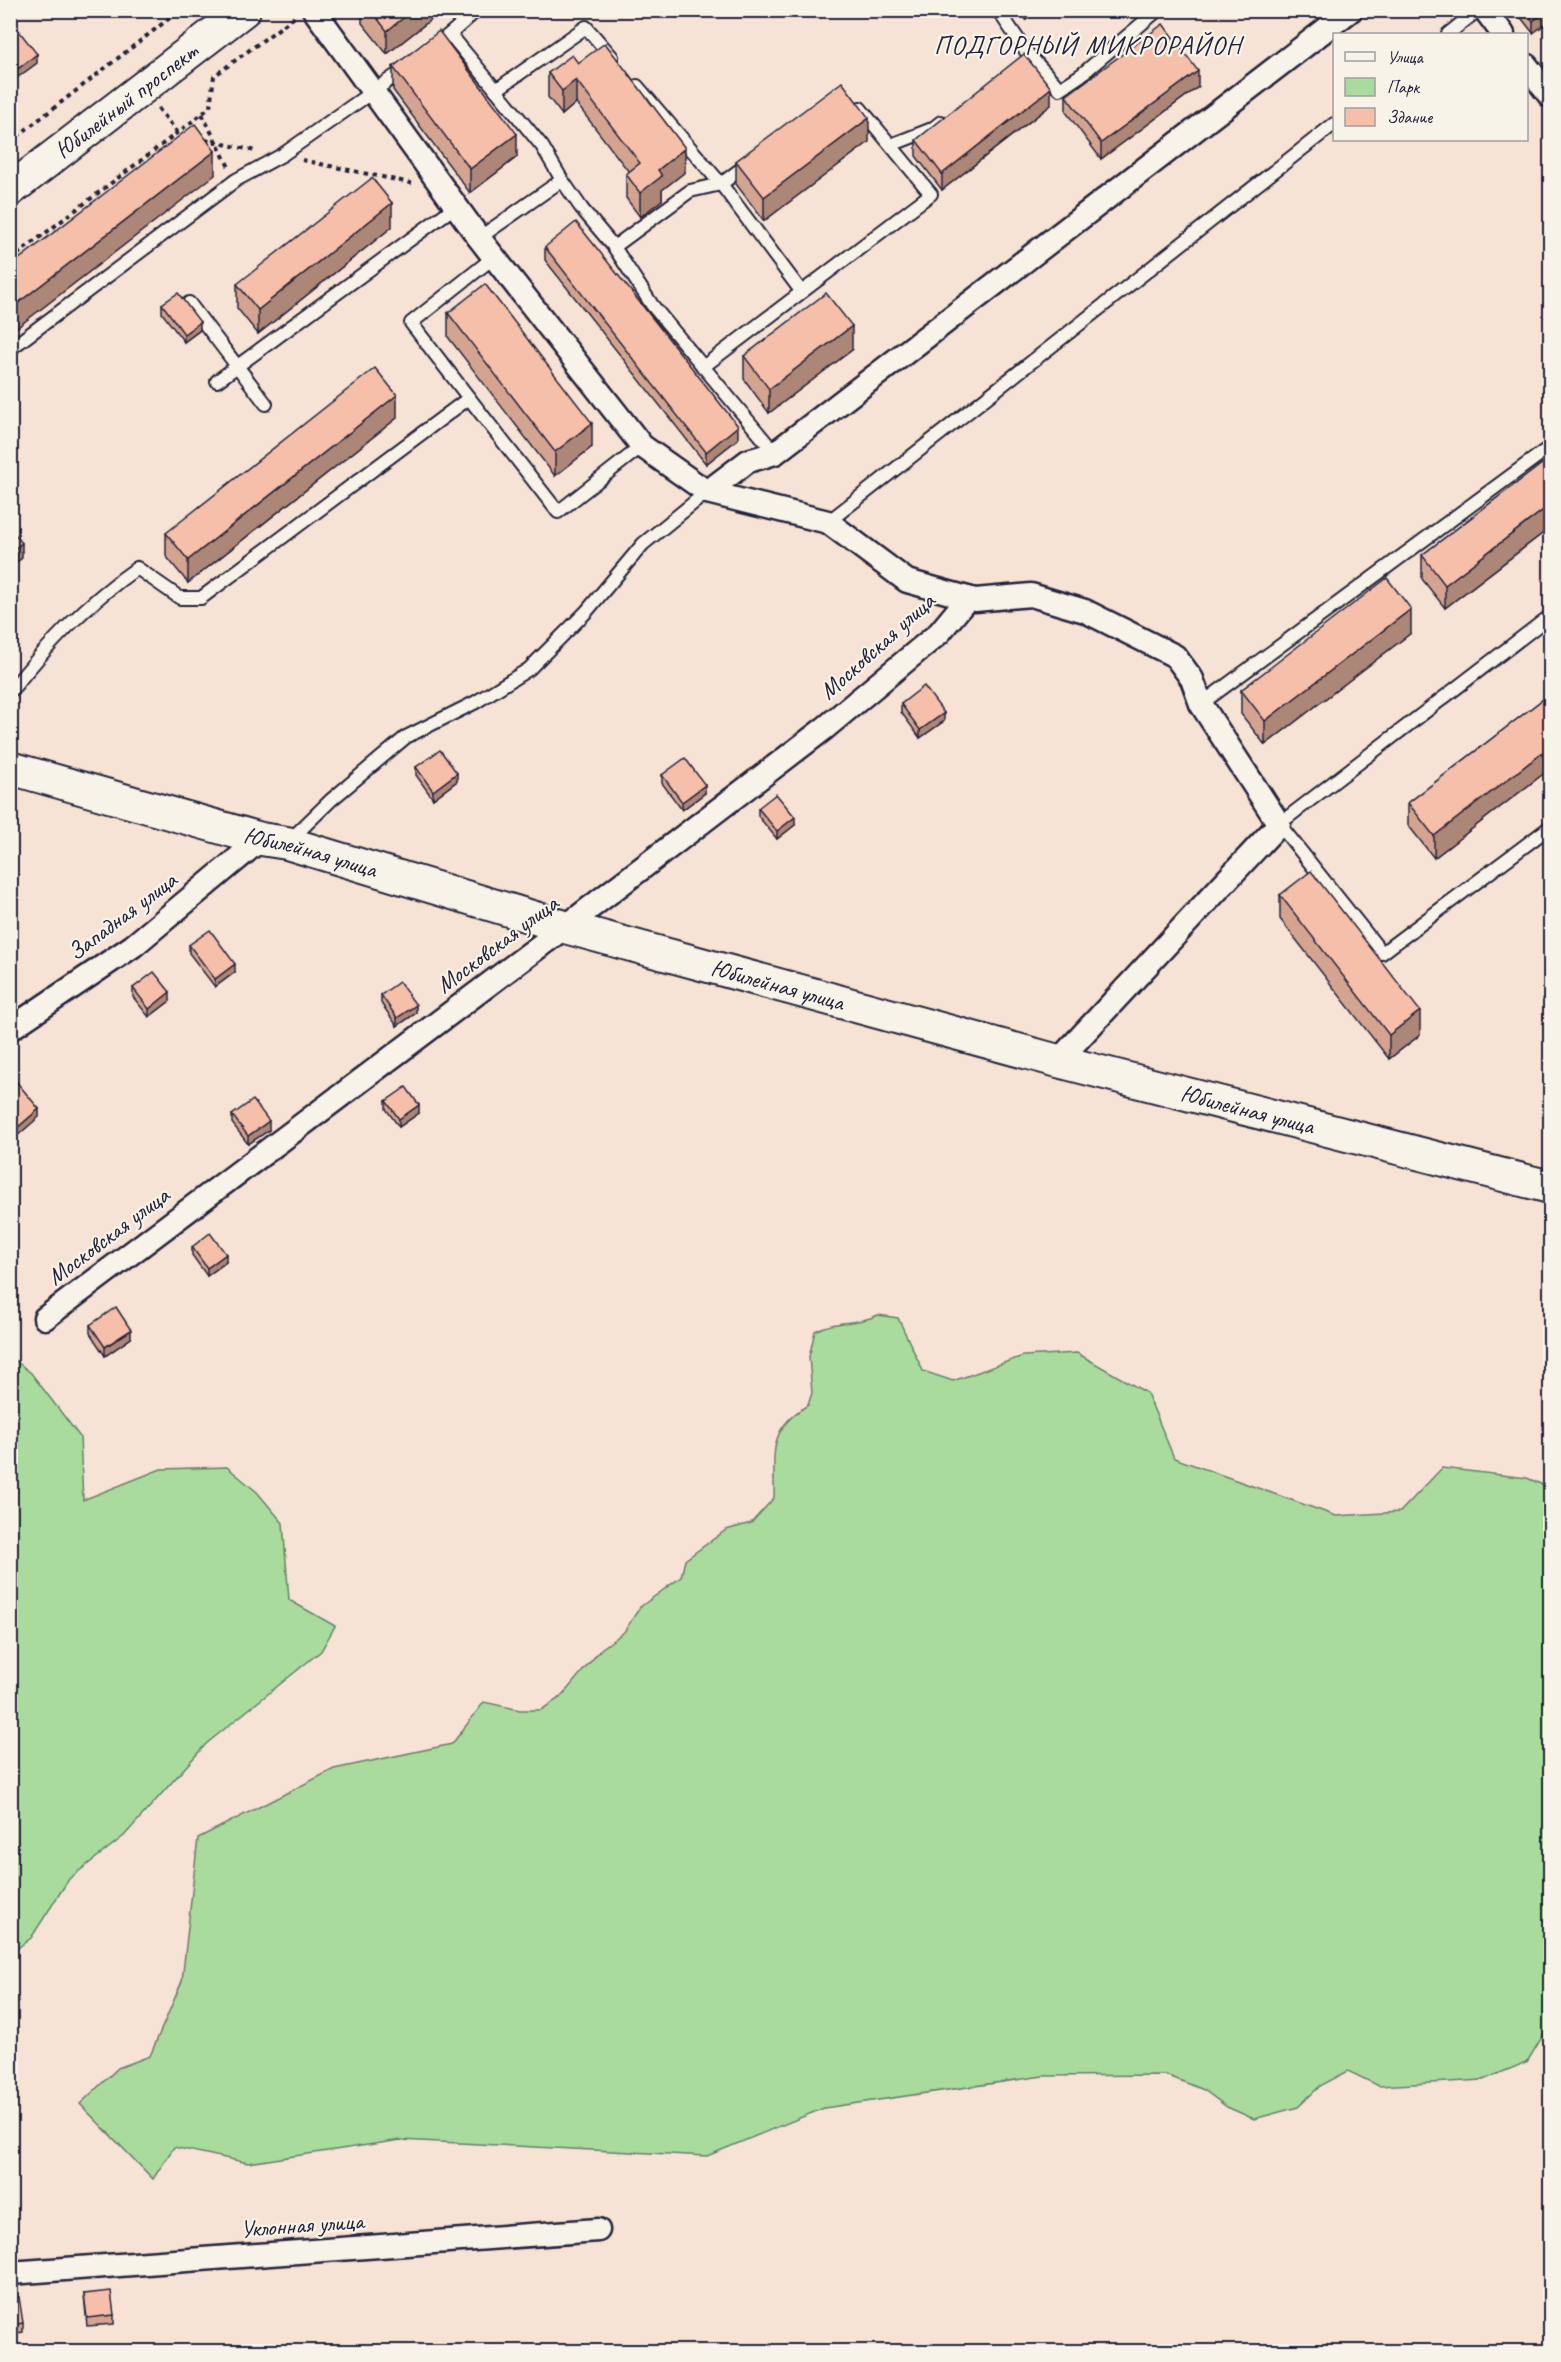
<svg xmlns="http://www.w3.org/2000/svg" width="1561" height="2362" viewBox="0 0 1561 2362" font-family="Caveat,sans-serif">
<rect width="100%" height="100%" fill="#f7e3d5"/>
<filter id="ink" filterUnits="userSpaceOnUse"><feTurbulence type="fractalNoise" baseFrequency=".0167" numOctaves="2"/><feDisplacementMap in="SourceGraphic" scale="12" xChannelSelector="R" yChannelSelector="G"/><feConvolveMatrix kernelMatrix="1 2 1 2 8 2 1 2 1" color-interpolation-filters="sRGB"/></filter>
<g filter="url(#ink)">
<g fill="#a9db9c" stroke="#667e6c" stroke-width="1.5">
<path d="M878,1315L898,1318L923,1371L953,1381L1023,1356L1077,1353L1147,1393L1174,1458L1336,1516L1400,1512L1442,1468L1527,1478L1550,1488V2024L1527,2062L1483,2080L1379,2086L1348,2071L1320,2086L1298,2107L1254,2119L1227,2107L1204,2090L1166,2075L1043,2076L824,2108L707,2156L401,2140L248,2163L174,2147L153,2179L80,2104L118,2068L150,2056L182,1981L198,1838L334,1769L452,1744L484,1702L520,1710H541L561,1697L601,1649L624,1632L640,1607L681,1577L685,1560L726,1530L751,1523L774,1498C775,1454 766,1430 808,1405L812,1393L809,1357L815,1331C838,1319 855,1326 878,1315Z"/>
<path d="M11,1357L31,1373L80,1437L83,1500L161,1469L227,1467L257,1492L283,1523L289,1600L335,1626L321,1651L206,1744L124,1836L69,1879L31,1938L11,1953Z"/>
</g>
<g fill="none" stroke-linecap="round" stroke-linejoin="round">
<g stroke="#22223b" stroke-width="16">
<g id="service">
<path d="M998,10L1028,54L1060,89L1081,75L1158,10"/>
<path d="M450,34L477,10"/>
<path d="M1448,34L1478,10"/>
<path d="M433,47L450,34L542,146L562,180"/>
<path d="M637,86L721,184L801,291"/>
<path d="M496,90L586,27L612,57"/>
<path d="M891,145L932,129L941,122"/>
<path d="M479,238L562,180L582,209L614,247L652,305L775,453"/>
<path d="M614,247L690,191L721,184L749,163"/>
<path d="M189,303L266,404"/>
<path d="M10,349L236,180L282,155L405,69"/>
<path d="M703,367L931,194L860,108"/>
<path d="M217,381L456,206"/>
<path d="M469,398L558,512L642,446"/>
<path d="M828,522L1334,124"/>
<path d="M1550,616L1279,824L1382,953L1550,827"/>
<path d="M10,692C48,644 87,603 137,568L180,598H201L469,398L411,323L494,257"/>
<path d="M1201,704L1550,447"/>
<path d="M290,840L331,800L406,737L476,702L529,669L586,612L643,544L707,492"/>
</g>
</g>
<g stroke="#22223b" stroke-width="27">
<g id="minor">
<path d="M314,10L479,238L642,446L707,492L828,522L907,581L975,600L1031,595L1085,611L1175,656L1192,679L1201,704L1279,824L1058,1061"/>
<path d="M1485,10L1503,34"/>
<path d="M1526,65L1550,96"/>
<path d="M707,492L748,461L775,453L1351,10"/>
<path d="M10,1029L133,946L261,839"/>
<path d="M45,1318L565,927L825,728L939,633L968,598"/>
<path d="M10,2273L598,2230"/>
</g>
</g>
<g stroke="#22223b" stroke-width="36">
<g id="secondary">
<path id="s1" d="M10,190L244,10"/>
<path id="s2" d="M10,768L261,839L287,843L565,927L1058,1061L1550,1187"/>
</g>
</g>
<g stroke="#22223b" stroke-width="4" stroke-dasharray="4.5 4.5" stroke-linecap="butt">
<path d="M158,108L178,133L186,135"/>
<path d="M202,114L229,167"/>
<path d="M205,140L256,151"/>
<path d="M10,142L180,10"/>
<path d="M302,160L415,184"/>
<path d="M10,260L202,114L210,107L214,76L296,16"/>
</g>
<use href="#service" stroke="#f7f3e8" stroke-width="12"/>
<use href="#minor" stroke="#f7f3e8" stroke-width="22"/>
<use href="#secondary" stroke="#f7f3e8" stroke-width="32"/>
</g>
<g fill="#d4a491" stroke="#22223b" stroke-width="1.5">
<path d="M362,10H443L387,54L362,23Z"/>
<path d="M1019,10H1039L1026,20Z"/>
<path d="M1515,10H1551L1533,33Z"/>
<path d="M578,63L685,172L662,190V200L640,217L626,198V174L629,172L576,103L562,115L548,97V73Z"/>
<path d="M393,67L517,157L470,193L393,90Z"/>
<path d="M1198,87L1101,159L1066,112V96Z"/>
<path d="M1051,105L942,190L916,156V140Z"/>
<path d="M869,142L764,221L736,184V161Z"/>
<path d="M392,227L258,334L237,308V284Z"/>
<path d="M545,247L738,439L706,464L545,260Z"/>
<path d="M162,304L200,330L184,342L162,313Z"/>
<path d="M448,313L592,447L555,476L448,337Z"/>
<path d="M852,350L769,413L744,379V356Z"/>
<path d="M397,418L188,583L166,556V533Z"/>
<path d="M1551,457V527L1445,608L1422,579V555Z"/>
<path d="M1411,633L1265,745L1241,714V690Z"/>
<path d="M1551,693V768L1434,858L1408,825V803Z"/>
<path d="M901,704L944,721L920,738L901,712Z"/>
<path d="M416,767L457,781L433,799L416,775Z"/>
<path d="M662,775L705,793L682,810L662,783Z"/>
<path d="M758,808L795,825L777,839L758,816Z"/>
<path d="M1280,895L1420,1035L1389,1059L1280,919Z"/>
<path d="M189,945L235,972L215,987L189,953Z"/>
<path d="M133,988L170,1001L149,1017L133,997Z"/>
<path d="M381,995L416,1013L397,1026L381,1003Z"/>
<path d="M386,1101L419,1113L399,1127L386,1109Z"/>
<path d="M232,1115L269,1130L248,1144L232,1123Z"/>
<path d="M192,1247L226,1262L207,1276L192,1255Z"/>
<path d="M90,1325L131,1338L105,1356L90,1333Z"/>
<path d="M84,2294L114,2315V2324L87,2326Z"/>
<path d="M10,2299L23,2323V2332L10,2334Z"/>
</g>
<g fill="#ac8676" stroke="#22223b" stroke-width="1.5">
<path d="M413,10H443L387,54V31Z"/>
<path d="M1026,10H1039L1026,20Z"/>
<path d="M1547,10H1551V20L1533,33V21Z"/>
<path d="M37,54V63L10,83V75Z"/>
<path d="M1198,71V87L1101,159V143Z"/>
<path d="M576,80V103L562,115V91Z"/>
<path d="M1051,88V105L942,190V174Z"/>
<path d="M869,118V142L764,221V197Z"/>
<path d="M517,134V157L470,193V169Z"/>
<path d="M685,148V172L662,190V200L640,217V193L658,170Z"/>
<path d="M215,151V175L10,333V309Z"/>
<path d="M392,203V227L258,334V310Z"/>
<path d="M200,322V330L184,342V334Z"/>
<path d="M852,326V350L769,413V389Z"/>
<path d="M397,395V418L188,583V560Z"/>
<path d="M592,423V447L555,476V452Z"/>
<path d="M738,426V439L706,464V452Z"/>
<path d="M1551,504V527L1445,608V585Z"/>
<path d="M22,543V558L10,567V552Z"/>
<path d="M1411,609V633L1265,745V721Z"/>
<path d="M944,713V721L920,738V730Z"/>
<path d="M1551,746V768L1434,858V836Z"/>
<path d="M457,773V781L433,799V791Z"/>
<path d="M705,785V793L682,810V802Z"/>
<path d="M795,817V825L777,839V831Z"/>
<path d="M235,964V972L215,987V979Z"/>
<path d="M170,992V1001L149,1017V1009Z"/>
<path d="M416,1005V1013L397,1026V1018Z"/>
<path d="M1420,1011V1035L1389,1059V1035Z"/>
<path d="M419,1105V1113L399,1127V1119Z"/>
<path d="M39,1109V1117L10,1142V1134Z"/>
<path d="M269,1121V1130L248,1144V1136Z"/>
<path d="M226,1254V1262L207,1276V1268Z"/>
<path d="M131,1330V1338L105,1356V1347Z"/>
</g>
<g fill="#f6bfa9" stroke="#22223b" stroke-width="1.5">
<path d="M371,10H413L387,31Z"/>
<path d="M1525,10H1547L1533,21Z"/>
<path d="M12,22L37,54L10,75V24Z"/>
<path d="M1163,24L1198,71L1101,143L1066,96Z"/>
<path d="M439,31L517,134L470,169L393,67Z"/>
<path d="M605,43L685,148L658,170L662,176L640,193L626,174L640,163L576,80L562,91L548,73L572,55L578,63Z"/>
<path d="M1024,54L1051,88L942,174L916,140Z"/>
<path d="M842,82L869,118L764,197L736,161Z"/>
<path d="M195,124L215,151L10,309V266Z"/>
<path d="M372,178L392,203L258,310L237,284Z"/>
<path d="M576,222L738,426L706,452L545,247Z"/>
<path d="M485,284L592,423L555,452L448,313Z"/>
<path d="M178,293L200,322L184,334L162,304Z"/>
<path d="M826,293L852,326L769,389L744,356Z"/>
<path d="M375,368L397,395L188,560L166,533Z"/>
<path d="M1551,457V504L1445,585L1422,555Z"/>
<path d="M10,528L22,543L10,552Z"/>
<path d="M1387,578L1411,609L1265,721L1241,690Z"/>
<path d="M924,686L944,713L920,730L901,704Z"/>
<path d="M1551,693V746L1434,836L1408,803Z"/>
<path d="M440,750L457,773L433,791L416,767Z"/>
<path d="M685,758L705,785L682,802L662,775Z"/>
<path d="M776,794L795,817L777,831L758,808Z"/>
<path d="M1311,871L1420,1011L1389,1035L1280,895Z"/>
<path d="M210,930L235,964L215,979L189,945Z"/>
<path d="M154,972L170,992L149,1009L133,988Z"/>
<path d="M399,982L416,1005L397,1018L381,995Z"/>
<path d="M15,1080L39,1109L10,1134V1084Z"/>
<path d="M406,1087L419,1105L399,1119L386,1101Z"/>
<path d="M253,1100L269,1121L248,1136L232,1115Z"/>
<path d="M210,1233L226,1254L207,1268L192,1247Z"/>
<path d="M116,1307L131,1330L105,1347L90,1325Z"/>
<path d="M111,2291L114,2315L87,2318L84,2294Z"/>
<path d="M19,2297L23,2323L10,2325V2299Z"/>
</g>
</g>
<g text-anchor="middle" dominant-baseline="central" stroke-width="4.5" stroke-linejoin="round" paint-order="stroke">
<g font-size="24" fill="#22223b" stroke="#f7f3e8">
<text stroke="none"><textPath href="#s1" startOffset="147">Юбилейный проспект</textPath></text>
<text transform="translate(877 646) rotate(-42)">Московская улица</text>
<text stroke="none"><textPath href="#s2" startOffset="312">Юбилейная улица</textPath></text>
<text transform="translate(122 916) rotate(-37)">Западная улица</text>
<text transform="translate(497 944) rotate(-37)">Московская улица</text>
<text stroke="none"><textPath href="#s2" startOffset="798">Юбилейная улица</textPath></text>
<text stroke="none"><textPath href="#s2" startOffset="1284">Юбилейная улица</textPath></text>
<text transform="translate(108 1236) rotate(-37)">Московская улица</text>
<text transform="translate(302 2225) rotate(-4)">Уклонная улица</text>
</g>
<g font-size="26" letter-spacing="1.5" fill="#22223b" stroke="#f7f3e8">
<text x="1088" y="45">ПОДГОРНЫЙ МИКРОРАЙОН</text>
</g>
</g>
<rect width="1561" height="2362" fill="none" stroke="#f7f3e8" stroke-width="36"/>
<rect x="18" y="18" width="1525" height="2326" fill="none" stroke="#22223b" stroke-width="2" filter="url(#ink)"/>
<rect x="1333" y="33" width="195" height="108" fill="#f7f3e8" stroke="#a29fa3" stroke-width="1.5"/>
<rect x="1345" y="52" width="30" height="9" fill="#f7f3e8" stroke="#a29fa3" stroke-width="1.5"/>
<text x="1387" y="63" font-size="18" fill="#22223b">Улица</text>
<rect x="1345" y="78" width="30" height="18" fill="#a9db9c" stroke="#a29fa3" stroke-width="1.5"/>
<text x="1387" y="93" font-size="18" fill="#22223b">Парк</text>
<rect x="1345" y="108" width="30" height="18" fill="#f6bfa9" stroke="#a29fa3" stroke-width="1.5"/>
<text x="1387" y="123" font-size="18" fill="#22223b">Здание</text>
</svg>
